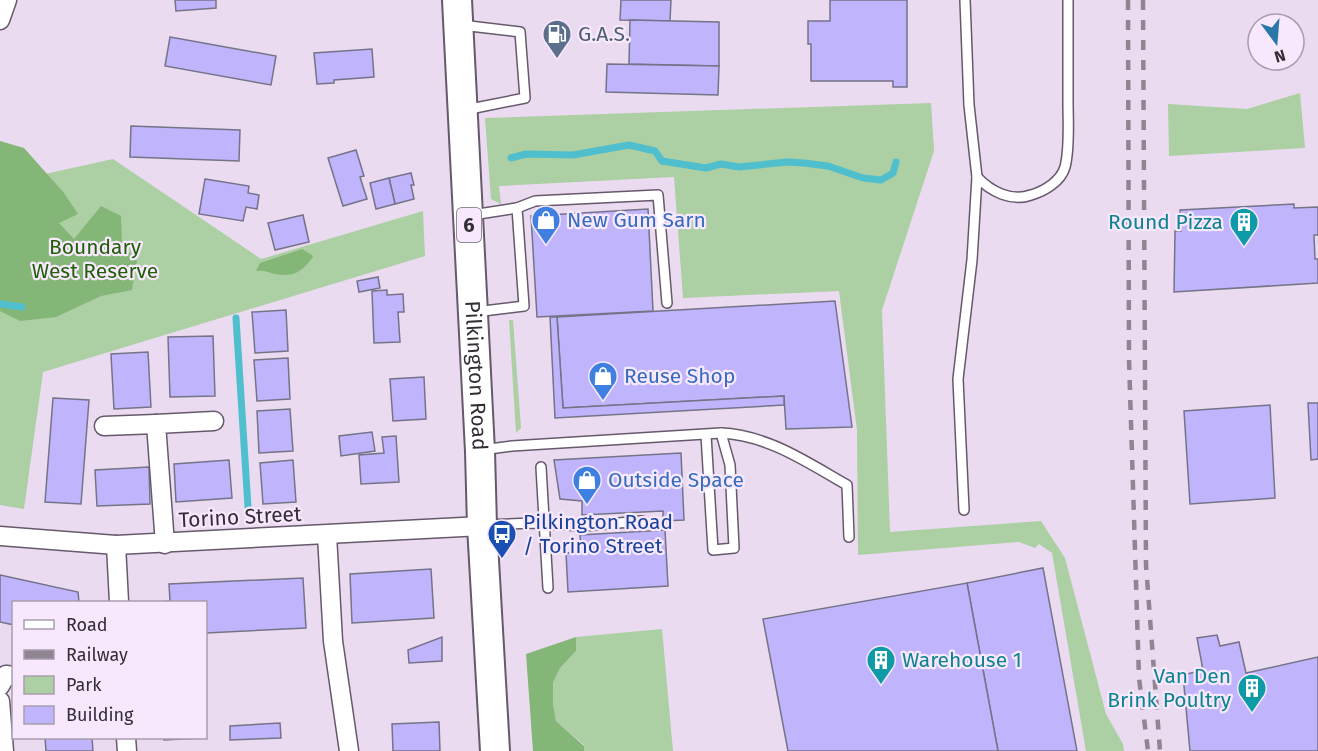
<svg xmlns="http://www.w3.org/2000/svg" width="1318" height="751" viewBox="0 0 1318 751" font-family="'Fira Sans',sans-serif">
<rect width="100%" height="100%" fill="#ebdbf0"/>
<g fill="#accfa3">
<path d="M1300,93L1305,148L1169,156L1168,104L1247,109Z"/>
<path d="M931,103L934,151L882,310L890,532L1041,521L1065,558L1106,714L1123,744L1124,751H1086L1052,553L1039,544L1035,548L1019,542L858,555L857,430L839,291L683,298L674,177L499,186L501,204L491,199L485,118Z"/>
<path d="M113,159L261,259L423,211L425,256L43,372L24,509L0,505V184Z"/>
<path d="M509,320H513L521,428L516,433Z"/>
<path d="M662,629L673,751H584V745L556,721L553,703V683L560,668L576,651V637Z"/>
</g>
<g fill="#84b677">
<path d="M0,141L24,148L64,193L78,214L59,223L74,239L101,206L121,216L122,244L137,261L132,290L101,296L56,317L20,321L0,311Z"/>
<path d="M302,249L312,255L313,257C303,271 293,278 275,274C267,272 264,270 256,271L260,263Z"/>
<path d="M576,637V651L560,668L553,683V703L556,721L584,746V751H533L526,654Z"/>
</g>
<g fill="none" stroke-linecap="round" stroke-linejoin="round">
<g stroke="#4fbecd" stroke-width="7">
<path d="M511,158L526,154L573,155L629,145L655,151L662,161L706,168L721,164L739,167L787,162L804,163L828,166L863,178L881,180L893,173L896,162"/>
<path d="M0,304L22,307"/>
<path d="M236,318L248,507"/>
</g>
</g>
<g fill="#c0b5fd" stroke="#757388" stroke-width="1.5">
<path d="M175,0H216V8L176,11Z"/>
<path d="M621,0H671L670,21L620,20Z"/>
<path d="M830,0H907V87H893V81H811V44H808V21H830Z"/>
<path d="M630,20L719,22V66L629,64Z"/>
<path d="M170,37L276,56L271,85L165,66Z"/>
<path d="M372,49L374,77L334,80V83L317,84L314,53Z"/>
<path d="M607,64L719,66L718,95L606,92Z"/>
<path d="M131,126L240,130L239,161L130,157Z"/>
<path d="M356,150L364,176L360,177L367,199L343,206L328,158Z"/>
<path d="M411,173L414,185H411L414,199L395,204L389,178Z"/>
<path d="M389,178L395,204L376,209L370,183Z"/>
<path d="M205,179L249,186L248,193L259,195L257,209L246,207L243,221L199,214Z"/>
<path d="M1294,204V208L1318,207V235H1314L1315,259H1318V283L1174,292L1175,231H1181L1180,210Z"/>
<path d="M648,209L653,311L537,317L531,216Z"/>
<path d="M303,215L309,242L275,250L268,223Z"/>
<path d="M378,277L380,288L359,292L357,281Z"/>
<path d="M387,290V295L403,294L404,312H398L400,342L374,343L372,291Z"/>
<path d="M835,301L852,427L786,429L784,396L563,408L557,317Z"/>
<path d="M286,310L288,351L255,353L252,312Z"/>
<path d="M550,317H557L563,408L784,396V405L555,418Z"/>
<path d="M213,336L215,396L170,397L168,337Z"/>
<path d="M148,352L151,407L114,409L111,354Z"/>
<path d="M288,358L290,399L257,401L254,360Z"/>
<path d="M424,377L426,419L393,421L390,379Z"/>
<path d="M53,398L89,400L81,504L45,502Z"/>
<path d="M1308,403H1318V459L1311,460Z"/>
<path d="M1270,405L1275,498L1190,504L1184,411Z"/>
<path d="M290,409L293,451L259,453L257,411Z"/>
<path d="M372,432L375,451L341,456L339,436Z"/>
<path d="M396,436L399,482L361,484L359,455L384,453L382,437Z"/>
<path d="M681,453L684,520L663,521V511L582,515V501L560,499L554,460Z"/>
<path d="M229,460L232,498L176,502L174,464Z"/>
<path d="M293,460L296,502L263,504L260,463Z"/>
<path d="M149,467L150,504L97,506L95,470Z"/>
<path d="M665,530L668,586L568,592L566,553L581,552L580,535Z"/>
<path d="M1043,568L1077,751H998L967,583Z"/>
<path d="M431,569L434,618L352,623L350,574Z"/>
<path d="M0,575L78,592L79,602H14V625L0,622Z"/>
<path d="M303,578L306,628L206,633V602H156L170,601L169,584Z"/>
<path d="M967,583L998,751H788L763,619Z"/>
<path d="M1217,635L1220,646L1239,642L1246,673L1318,657V751H1190L1183,675L1203,670L1197,638Z"/>
<path d="M442,637V661L409,663L408,650Z"/>
<path d="M439,722L440,751H393L392,724Z"/>
<path d="M280,723L281,738L230,740V726Z"/>
<path d="M45,738H92L93,751H46Z"/>
<path d="M164,738H203L164,740Z"/>
</g>
<g fill="none" stroke-linecap="round" stroke-linejoin="round">
<g stroke="#66596b" stroke-width="12">
<g id="lane">
<path d="M461,25L520,32L525,98L465,110"/>
<path d="M977,177C991,192 1012,202 1031,195C1045,191 1061,181 1065,167C1070,148 1068,121 1068,102C1068,68 1068,34 1068,0"/>
<path d="M517,208L535,201L658,195L667,303"/>
<path d="M472,215L517,208L524,306L475,312"/>
<path d="M706,435L713,550L734,548L730,465L721,433"/>
<path d="M482,450L512,446L721,433C768,435 808,463 847,485L849,537"/>
<path d="M541,467L548,588"/>
<path d="M964,510L958,379L972,260L977,177L969,105L965,0"/>
<path d="M486,525L533,523L583,526L642,521"/>
</g>
</g>
<g stroke="#66596b" stroke-width="21">
<g id="street">
<path d="M0,20L7,0"/>
<path d="M104,426L156,424"/>
<path d="M327,535L333,641L349,751"/>
<path d="M0,536L116,545L482,526"/>
<path d="M165,544L156,424L214,421"/>
<path d="M116,545L119,602"/>
<path d="M0,686L6,675L14,676"/>
<path d="M0,701L4,751"/>
<path d="M126,738L127,751"/>
</g>
</g>
<g stroke="#66596b" stroke-width="32">
<g id="primary">
<path id="s1" d="M457,0L480,451L482,526L495,751"/>
</g>
</g>
<use href="#lane" stroke="#fff" stroke-width="9"/>
<use href="#street" stroke="#fff" stroke-width="18"/>
<use href="#primary" stroke="#fff" stroke-width="28"/>
<g stroke="#908593" stroke-width="4.5" stroke-dasharray="10 10" stroke-linecap="butt">
<path d="M1128,0L1129,359L1139,678L1148,751"/>
<path d="M1143,0L1146,565L1160,751"/>
</g>
</g>
<defs>
<g id="fuel-pin" transform="scale(1.5)"><path d="M0 17L-7.5 6A9.5 9.5 0 1 1 7.5 6Z" fill="#5c6f8a" stroke="#f8e8fe"/><path d="M-5.5-6h7V0h2V4h1.3V-2.5L3-4.5l.8-.8L6-3V5H2.5V1h-1V6h-7ZM-4.2-4.7v3.2H.2V-4.7Z" fill="#fff"/></g>
<g id="shop-pin" transform="scale(1.5)"><path d="M0 17L-7.5 6A9.5 9.5 0 1 1 7.5 6Z" fill="#3f7fe0" stroke="#f8e8fe"/><path d="M-5-2.5h2.3a2.7 3.5 0 0 1 5.4 0H5L5.5 6h-11ZM-1.5-2.5h3a1.5 2.3 0 0 0-3 0Z" fill="#fff"/></g>
<g id="building-pin" transform="scale(1.5)"><path d="M0 17L-7.5 6A9.5 9.5 0 1 1 7.5 6Z" fill="#0f9aa8" stroke="#f8e8fe"/><path d="M-4-6H4V6H1V3H-1V6H-4ZM-2.5-4.3h1.7v1.8h-1.7ZM.8-4.3h1.7v1.8H.8ZM-2.5-1h1.7V.8h-1.7ZM.8-1h1.7V.8H.8Z" fill="#fff"/></g>
<g id="bus-pin" transform="scale(1.5)"><path d="M0 17L-7.5 6A9.5 9.5 0 1 1 7.5 6Z" fill="#1a4fb4" stroke="#f8e8fe"/><path d="M-5-6H5V4H4V6H2V4H-2V6H-4V4H-5ZM-3.5-4V0h7V-4ZM-3.5 1.2v1.5H-2V1.2ZM2 1.2v1.5H3.5V1.2Z" fill="#fff"/></g>
</defs>
<g fill-rule="evenodd">
<use href="#fuel-pin" x="557" y="34"/>
<use href="#shop-pin" x="546" y="220"/>
<use href="#building-pin" x="1244" y="222"/>
<use href="#shop-pin" x="603" y="376"/>
<use href="#shop-pin" x="587" y="480"/>
<use href="#bus-pin" x="502" y="534"/>
<use href="#building-pin" x="881" y="660"/>
<use href="#building-pin" x="1252" y="688"/>
</g>
<g text-anchor="middle" dominant-baseline="central" stroke-width="4.5" stroke-linejoin="round" paint-order="stroke">
<rect fill="#f8e8fe" stroke="#6e6571" stroke-width="1.5" x="457" y="208" width="24" height="34" rx="4.5"/>
<g font-size="20" font-weight="bold" fill="#332d35">
<text x="469" y="225">6</text>
</g>
<g font-size="21" fill="#4e5e75" stroke="#f8e8fe" text-anchor="start">
<text x="578" y="34">G.A.S.</text>
</g>
<g font-size="21" fill="#366cbe" stroke="#f8e8fe" text-anchor="start">
<text x="567" y="220">New Gum Sarn</text>
<text x="624" y="376">Reuse Shop</text>
<text x="608" y="480">Outside Space</text>
</g>
<g font-size="21" fill="#0d838f" stroke="#f8e8fe" text-anchor="end">
<text x="1223" y="222">Round Pizza</text>
<text x="902" y="660" text-anchor="start">Warehouse 1</text>
<text x="1231" y="676">Van Den<tspan x="1231" dy="24">Brink Poultry</tspan></text>
</g>
<g font-size="21" fill="#1f5f06" stroke="#f8e8fe">
<text x="95" y="247">Boundary<tspan x="95" dy="24">West Reserve</tspan></text>
</g>
<g font-size="21" fill="#332d35" stroke="#f8e8fe">
<text stroke="none"><textPath href="#s1" startOffset="376">Pilkington Road</textPath></text>
<text transform="translate(240 517) rotate(-3)">Torino Street</text>
</g>
<g font-size="21" fill="#164399" stroke="#f8e8fe" text-anchor="start">
<text x="523" y="522">Pilkington Road<tspan x="523" dy="24">/ Torino Street</tspan></text>
</g>
</g>
<rect x="12" y="601" width="195" height="138" fill="#f8e8fe" stroke="#a99dae" stroke-width="1.5"/>
<rect x="24" y="620" width="30" height="9" fill="#ffffff" stroke="#a99dae" stroke-width="1.5"/>
<text x="66" y="631" font-size="18" fill="#332d35">Road</text>
<rect x="24" y="650" width="30" height="9" fill="#908593" stroke="#a99dae" stroke-width="1.5"/>
<text x="66" y="661" font-size="18" fill="#332d35">Railway</text>
<rect x="24" y="676" width="30" height="18" fill="#accfa3" stroke="#a99dae" stroke-width="1.5"/>
<text x="66" y="691" font-size="18" fill="#332d35">Park</text>
<rect x="24" y="706" width="30" height="18" fill="#c0b5fd" stroke="#a99dae" stroke-width="1.5"/>
<text x="66" y="721" font-size="18" fill="#332d35">Building</text>
<g transform="translate(1276 42) rotate(164)"><circle r="28" fill="#f8e8fe" stroke="#a99dae" stroke-width="1.5"/>
<path d="M0-4.5L10 22L0 15L-10 22Z" fill="#2a77aa"/>
<text y="-9" font-size="16" font-weight="bold" text-anchor="middle" fill="#332d35">N</text>
</g>
</svg>
